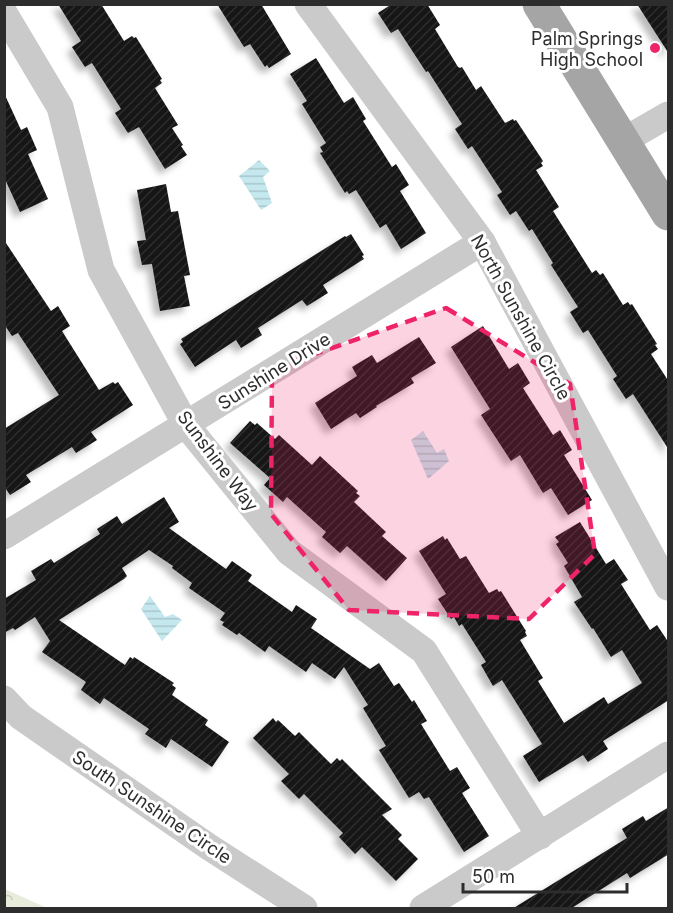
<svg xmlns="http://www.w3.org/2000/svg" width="673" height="913" viewBox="0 0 673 913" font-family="Inter,sans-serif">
<defs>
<pattern id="forest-crowns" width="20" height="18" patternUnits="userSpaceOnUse" patternTransform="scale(1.5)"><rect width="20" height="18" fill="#e8ecda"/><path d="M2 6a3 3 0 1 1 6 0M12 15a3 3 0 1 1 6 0" fill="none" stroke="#c7cbbb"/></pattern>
<pattern id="water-rules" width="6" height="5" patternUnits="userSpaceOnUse" patternTransform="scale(1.5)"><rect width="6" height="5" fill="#c4e8ed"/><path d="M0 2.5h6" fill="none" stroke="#a9c7cc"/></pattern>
<pattern id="building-hatch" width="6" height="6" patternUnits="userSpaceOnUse" patternTransform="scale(1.5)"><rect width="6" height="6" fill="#141414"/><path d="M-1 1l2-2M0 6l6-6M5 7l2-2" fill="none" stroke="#2e2e2e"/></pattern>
<filter id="shadow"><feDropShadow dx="-5.5" dy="5.5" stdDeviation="3" flood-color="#0004"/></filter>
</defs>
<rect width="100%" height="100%" fill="#fff"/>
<path fill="url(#forest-crowns)" d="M5,889L47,908H5Z"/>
<g fill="url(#water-rules)">
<path d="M259,160L270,171L263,177L272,203L261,210L239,176Z"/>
<path d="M423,431L437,453L444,449L449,461L428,479L411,440Z"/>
<path d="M150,596L165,617L173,614L182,620L162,641L141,609Z"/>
</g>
<g fill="url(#building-hatch)" filter="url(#shadow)">
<path d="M58,4H101L124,41L132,36L134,38L136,37L162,79L160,80L162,83L155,88L178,125L172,128L183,145L181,146L187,155L165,169L139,127L128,133L115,113L121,109L92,63L85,67L72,47L81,41Z"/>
<path d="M217,4H261L291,54L269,68L267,65L265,67L250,44L244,47Z"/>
<path d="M392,4H427L440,25L435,29L458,67L460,68L462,67L476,90L481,86L505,123L513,119L514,121L516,120L543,161L541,163L543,166L536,170L559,207L553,211L592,273L596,270L600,275L603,273L623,305L628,302L630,305L632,304L657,344L655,345L658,349L651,354L669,382V450L633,394L626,399L613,379L617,376L588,330L583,333L570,312L578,307L551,265L553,263L532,229L529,231L516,211L510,215L497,195L502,192L472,146L468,149L455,129L462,124L428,71L426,72L398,29L391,33L378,13Z"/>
<path d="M637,4H669V54Z"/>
<path d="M316,58L344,103L353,97L366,119L363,121L392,167L396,164L409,185L400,191L426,233L401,249L386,224L380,228L356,190L349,194L347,191L345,193L320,153L323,152L320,147L326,143L302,104L307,101L290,74Z"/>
<path d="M4,93L21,130L27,127L37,150L28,154L48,199L20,212L4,177Z"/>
<path d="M166,184L171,212L178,211L190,275L184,276L190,306L160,311L152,264L142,265L137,241L146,240L137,190Z"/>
<path d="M351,234L364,255L362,256L364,259L323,285L328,293L307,306L302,300L258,328L262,335L241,348L236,340L195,367L180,344L183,342L181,339L345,236L346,237Z"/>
<path d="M4,240L51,311L58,306L70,326L62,331L99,390L113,382L115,384L118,382L133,405L91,432L97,440L76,453L72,447L26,475L31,482L10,495L4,486V429L59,395L18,333L12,336L4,324Z"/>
<path d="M483,326L509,369L518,363L530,383L523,388L553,435L560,430L572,450L564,455L592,500L568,515L551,488L543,493L520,455L511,461L481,415L490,409L451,347Z"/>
<path d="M419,337L436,363L411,378L414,383L376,406L377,407L360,418L356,413L331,429L315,403L357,376L352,367L372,355L377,363Z"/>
<path d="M250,421L255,425L257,423L275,439L279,435L312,465L320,456L358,491L356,493L360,496L354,502L386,532L382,536L407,558L386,581L347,546L340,553L322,537L326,532L287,497L283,502L264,485L270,478L230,443Z"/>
<path d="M164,497L179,522L169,528L226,569L232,561L252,575L248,581L292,612L296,605L317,619L311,628L370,669L379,663L394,686L399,683L412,702L414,700L427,721L421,724L450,771L457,767L470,788L462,793L489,836L464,852L429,797L424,799L419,792L409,798L379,750L386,746L363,708L368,705L344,667L335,679L312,663L306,672L269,646L265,652L239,633L237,635L222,625L224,622L220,620L225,613L189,588L192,583L172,568L173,566L149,550L122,568L127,576L124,579L59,620L125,665L130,657L133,659L134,657L174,683L172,685L176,688L172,695L208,720L205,725L229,742L212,767L171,739L166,748L145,734L149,729L104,698L100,704L81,690L86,682L42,652L50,641L35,617L15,630L13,628L4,633V599L36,580L31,571L51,559L54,563L100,534L97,529L117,516L122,524Z"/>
<path d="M580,522L606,564L614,559L628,580L621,584L650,630L657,625L669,643V700L603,741L608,749L588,762L583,755L539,782L523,756L542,744L502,680L493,686L481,665L486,662L462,624L459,626L454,617L451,619L438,599L446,594L419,551L443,536L445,540L447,538L460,559L466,556L489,593L497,589L499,592L501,591L526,631L525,632L527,636L520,640L543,678L538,681L564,723L604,697L608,704L642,683L622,650L611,657L593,628L592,629L574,602L582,597L564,566L568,563L556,544L559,542L555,537Z"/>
<path d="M273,718L276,722L278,720L295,736L299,732L331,764L337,758L340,761L342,759L392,809L382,815L402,835L398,839L418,859L396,881L362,847L355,854L339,837L343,833L304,794L299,799L281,781L289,774L253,738Z"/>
<path d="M669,807V854L630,878L627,873L570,909H512L627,838L622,829L643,816L646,821Z"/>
</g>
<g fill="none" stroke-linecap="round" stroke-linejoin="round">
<g stroke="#cacaca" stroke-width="27">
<path d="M308,4L482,242L668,587"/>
<path d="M4,13L60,107L101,270L186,425L289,552L424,651L540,836"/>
<path d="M623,141L668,115"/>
<path d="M4,536L482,242"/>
<path d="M4,699L21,717L209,847L304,908"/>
<path d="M423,908L668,755"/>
</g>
<path stroke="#a5a5a5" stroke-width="33" d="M539,4L668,214"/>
</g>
<path fill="#ef2468" fill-opacity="0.2" stroke="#ef2468" stroke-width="4.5" stroke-dasharray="12 8" stroke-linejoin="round" d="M446,308L570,384L595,554L529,619L349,610L271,514L272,369Z"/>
<circle fill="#ef2468" stroke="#fff" stroke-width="2" cx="655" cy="48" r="6"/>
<g text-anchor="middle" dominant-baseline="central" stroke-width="6" stroke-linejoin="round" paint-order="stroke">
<g font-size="18" fill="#2d2d2d" stroke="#fff" text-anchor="end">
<text x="643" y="38">Palm Springs<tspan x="643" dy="21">High School</tspan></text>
</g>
<g font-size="18" fill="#2d2d2d" stroke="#fff">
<text transform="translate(521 317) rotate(61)">North Sunshine Circle</text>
<text transform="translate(274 371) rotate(-32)">Sunshine Drive</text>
<text transform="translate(218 461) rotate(53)">Sunshine Way</text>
<text transform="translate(152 807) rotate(34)">South Sunshine Circle</text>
</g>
</g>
<rect width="673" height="913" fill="none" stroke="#2d2d2d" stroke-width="12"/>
<path d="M463 883v9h164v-9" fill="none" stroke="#2d2d2d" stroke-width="3"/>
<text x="472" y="883" font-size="18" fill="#2d2d2d" stroke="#ffffff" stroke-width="4.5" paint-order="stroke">50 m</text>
</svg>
